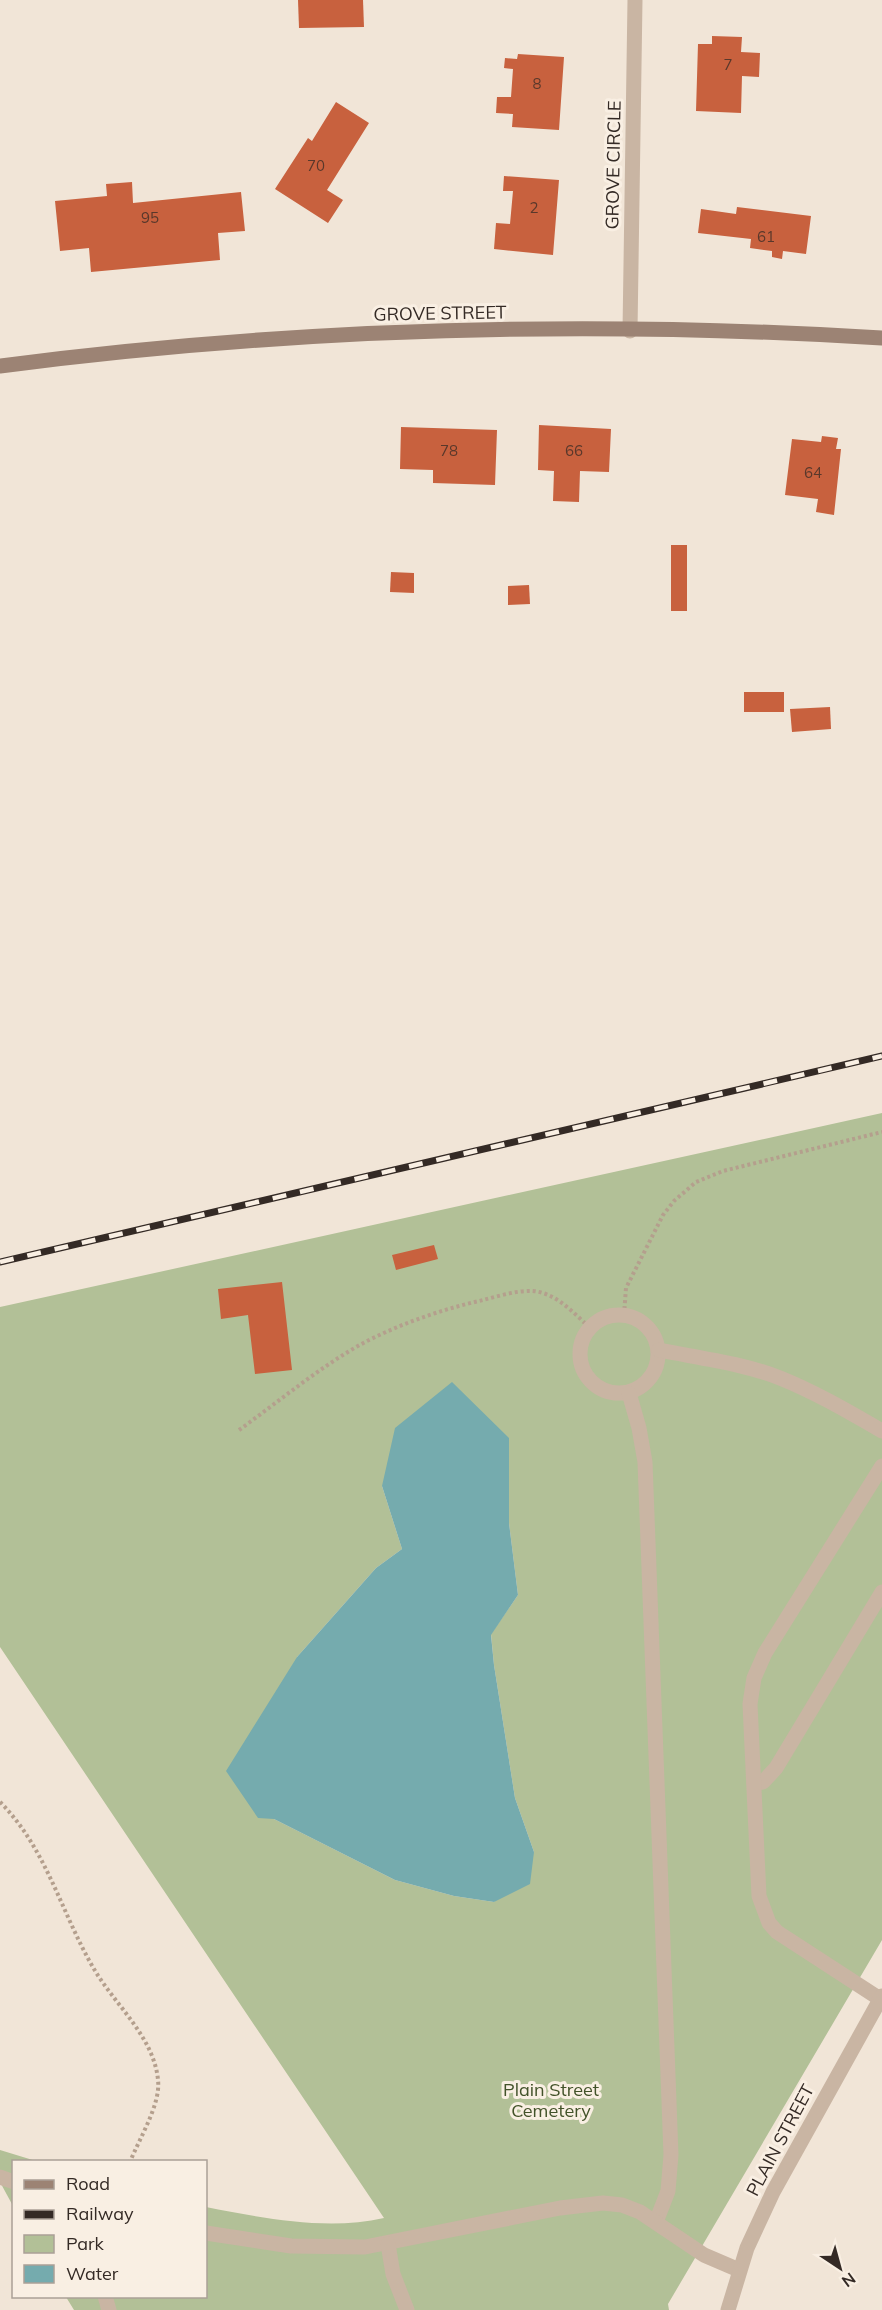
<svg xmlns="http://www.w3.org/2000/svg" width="882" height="2310" viewBox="0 0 882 2310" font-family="Mulish,sans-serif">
<rect width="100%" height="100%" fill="#f1e5d7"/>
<g fill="#b2c097" fill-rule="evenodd">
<path d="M882,1113V1940L668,2304L669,2310H74L66,2297L206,2296V2207C262,2218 327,2231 384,2218L0,1647V1307ZM382,1486L509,1523L518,1595L491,1634L494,1665L515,1798L534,1852L494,1902L454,1896L395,1880L274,1819L297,1657L376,1568L402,1549Z"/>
<path d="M0,2150L36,2161L14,2162L13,2206L0,2182Z"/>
</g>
<path fill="#75abae" d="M452,1382L509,1438V1523L518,1595L491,1635L494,1665L515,1798L534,1852L530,1884L494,1902L454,1896L395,1880L274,1819L258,1818L226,1771L297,1657L376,1568L402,1549L382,1486L395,1428Z"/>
<g fill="#c8613e">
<path d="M298,0H363L364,27L299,28Z"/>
<path d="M712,36L742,37L741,52L760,53L759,77L742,76L741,113L696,111L698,44H712Z"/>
<path d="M518,54L564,57L559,130L512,127L513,114L496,113L497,97H511L513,69L504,68L505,58L517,59Z"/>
<path d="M336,102L369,123L327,190L343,200L328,223L275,189L308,138L312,141Z"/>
<path d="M504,176L559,180L553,255L494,249L496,223L510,224L513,191H503Z"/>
<path d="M132,182L133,203L241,192L245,231L218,233L220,260L91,272L89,248L60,251L55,201L107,196L106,184Z"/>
<path d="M737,207L811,216L806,254L783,251L782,259L772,257V251L750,248L751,239L698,233L701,209L736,214Z"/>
<path d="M539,425L611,429L609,472L580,471L579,502L553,501L554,471L538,470Z"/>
<path d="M401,427L497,430L495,485L433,483V470L400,469Z"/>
<path d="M822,436L838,438L836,449H841L834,515L816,512L818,499L785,495L792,439L821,442Z"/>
<rect x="671" y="545" width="16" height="66"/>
<path d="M391,572L414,573V593L390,592Z"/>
<path d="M529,585L530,604L508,605V586Z"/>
<rect x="744" y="692" width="40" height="20"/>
<path d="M830,707L831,729L792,732L790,709Z"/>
<path d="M434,1245L438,1259L396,1270L392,1255Z"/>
<path d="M282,1282L292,1370L255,1374L248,1315L221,1319L218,1289Z"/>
</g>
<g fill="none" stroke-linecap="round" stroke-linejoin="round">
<g stroke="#b49f8d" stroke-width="4" stroke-dasharray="3 3" stroke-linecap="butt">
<path d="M624,1315L626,1288L663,1215L674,1201L696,1182L723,1171L882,1132"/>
<path d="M239,1430C281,1400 322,1365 367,1341C403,1323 440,1310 479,1301C496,1297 516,1290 533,1291C556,1293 574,1313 590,1328"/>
<path d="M0,1802C47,1849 61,1913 94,1969C115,2005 154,2037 158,2080C161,2104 139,2139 130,2162"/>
</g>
<g stroke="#c9b5a3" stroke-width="15">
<circle cx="619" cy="1354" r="39"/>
<path d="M659,1350C699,1358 742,1363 780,1378C815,1392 849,1412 882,1431"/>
<path d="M629,1393L639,1428L645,1462L671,2155L668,2191L656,2222"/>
<path d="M754,1783L763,1782L776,1768L882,1592"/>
<path d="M880,1999L777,1932L769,1923L759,1896L750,1704L754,1678L765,1653L882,1466"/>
<path d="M0,2177L14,2182"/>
<path d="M206,2233L291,2246L365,2247L560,2208L603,2203L622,2205L640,2212L704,2255L739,2270"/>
<path d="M388,2244L393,2274L407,2310"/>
<path d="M105,2296L109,2310"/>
</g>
<path stroke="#c9b5a3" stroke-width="15" d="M630,331L635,0"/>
<path stroke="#c9b5a3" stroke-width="15" d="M728,2310L747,2248L773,2192L882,1996"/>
<path stroke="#9c8374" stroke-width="15" d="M0,366C291,328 589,320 882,338"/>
<g stroke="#342a25" stroke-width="7">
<path id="rail" d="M0,1262L882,1056"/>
</g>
<use href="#rail" stroke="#f9efe3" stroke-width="4.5" stroke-dasharray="14" stroke-linecap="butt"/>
</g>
<g text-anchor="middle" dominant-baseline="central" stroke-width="6" stroke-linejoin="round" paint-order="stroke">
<g font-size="15" fill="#59382b">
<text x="728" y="64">7</text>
<text x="537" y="83">8</text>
<text x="316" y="165">70</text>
<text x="534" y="207">2</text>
<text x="150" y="217">95</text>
<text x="766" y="236">61</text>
<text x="449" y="450">78</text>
<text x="574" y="450">66</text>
<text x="813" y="472">64</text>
</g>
<g font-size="18" fill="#342a25" stroke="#f9efe3">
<text transform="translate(613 165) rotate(-89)">GROVE CIRCLE</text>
<text transform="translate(440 313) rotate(-1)">GROVE STREET</text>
<text transform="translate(780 2140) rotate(-62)">PLAIN STREET</text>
</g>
<g font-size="18" fill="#425229" stroke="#f9efe3">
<text x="551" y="2089">Plain Street<tspan x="551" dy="21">Cemetery</tspan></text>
</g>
</g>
<rect x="12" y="2160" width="195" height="138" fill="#f9efe3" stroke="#aaa097" stroke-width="1.5"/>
<rect x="24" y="2180" width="30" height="9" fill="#9c8374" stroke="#aaa097" stroke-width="1.5"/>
<text x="66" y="2190" font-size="18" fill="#342a25">Road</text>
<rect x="24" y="2210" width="30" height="9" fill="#342a25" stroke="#aaa097" stroke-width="1.5"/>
<text x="66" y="2220" font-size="18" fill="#342a25">Railway</text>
<rect x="24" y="2235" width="30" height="18" fill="#b2c097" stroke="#aaa097" stroke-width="1.5"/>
<text x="66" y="2250" font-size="18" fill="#342a25">Park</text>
<rect x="24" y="2265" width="30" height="18" fill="#75abae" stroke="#aaa097" stroke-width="1.5"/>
<text x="66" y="2280" font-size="18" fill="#342a25">Water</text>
<g transform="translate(840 2268) rotate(144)" stroke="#f9efe3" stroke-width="4.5" paint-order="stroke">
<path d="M0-4.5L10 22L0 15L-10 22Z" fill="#342a25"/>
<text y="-9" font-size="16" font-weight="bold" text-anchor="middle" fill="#342a25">N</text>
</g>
</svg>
